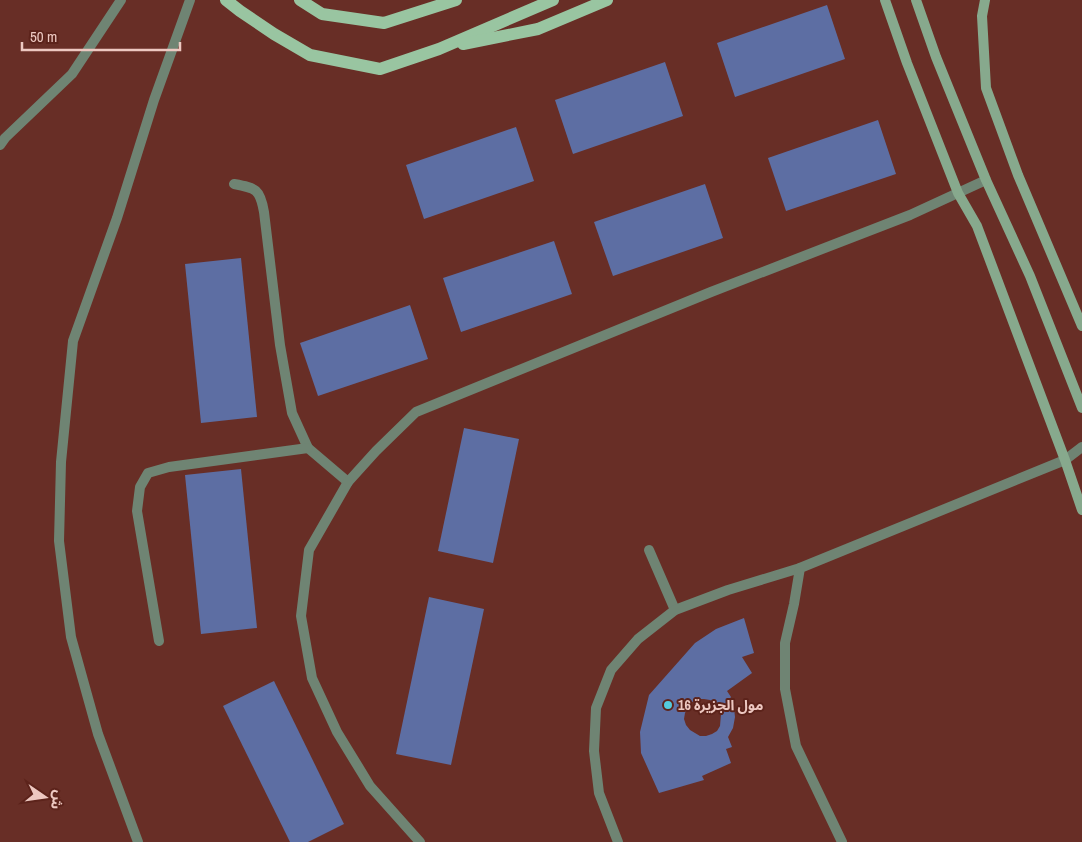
<svg xmlns="http://www.w3.org/2000/svg" width="1082" height="842" viewBox="0 0 1082 842" font-family="'Archivo Narrow','Noto Sans Arabic',sans-serif">
<rect width="100%" height="100%" fill="#682e26"/>
<g fill="#5d6ea3" fill-rule="evenodd">
<path d="M827,5L845,59L735,97L717,43Z"/>
<path d="M665,62L683,116L573,154L555,100Z"/>
<path d="M878,120L896,174L786,211L768,158Z"/>
<path d="M516,127L534,181L424,219L406,165Z"/>
<path d="M705,184L723,238L613,276L594,222Z"/>
<path d="M554,241L572,294L461,332L443,278Z"/>
<path d="M241,258L257,417L201,423L185,264Z"/>
<path d="M410,305L428,359L318,396L300,343Z"/>
<path d="M464,428L519,439L493,563L438,551Z"/>
<path d="M241,469L257,628L201,634L185,475Z"/>
<path d="M429,597L484,609L451,765L396,754Z"/>
<path d="M744,618L754,653L742,657L752,673L727,691L731,697L729,700L734,708L735,717L733,728L728,737L732,747L726,749L731,763L702,776L704,780L659,793L641,753L640,732L649,695L695,643L716,629ZM698,699H704L710,700L716,703L720,708L721,714L720,726L717,731L712,734L706,736H700L690,730L686,725L684,719L685,713L688,707L692,702Z"/>
<path d="M274,681L344,824L308,842H290L223,706Z"/>
</g>
<g fill="none" stroke-linecap="round" stroke-linejoin="round">
<g stroke="#6f8473" stroke-width="10">
<path d="M234,184C256,188 260,189 264,212L280,345L292,413L308,448L348,482"/>
<path d="M649,550L675,610"/>
<path d="M159,641L137,511L140,487L148,473L169,467L308,448"/>
<path d="M618,842L599,793L594,751L596,708L611,670L638,639L675,610L728,590L800,568"/>
</g>
<g stroke="#6f8473" stroke-width="10">
<path d="M0,145L5,138L72,74L121,0"/>
<path d="M138,842L98,734L71,637L59,541L61,462L73,341L117,218L154,100L190,0"/>
<path d="M420,842L370,786L337,732L312,678L301,616L309,550L348,482L376,451L416,412L711,292L910,215L986,180"/>
<path d="M842,842L796,746L785,689V643L794,604L800,568L1065,460L1082,447"/>
</g>
<g stroke="#87a98d" stroke-width="10">
<path d="M885,0L907,63L958,193L977,226L1065,460L1082,510"/>
<path d="M916,0L936,57L986,180L1030,276L1082,408"/>
<path d="M985,0L982,16L986,88L1018,175L1082,326"/>
</g>
<g stroke="#99c5a1" stroke-width="12">
<path d="M226,0L240,11L274,34L310,55L380,69L439,49L553,0"/>
<path d="M300,0L322,14L384,23L456,0"/>
<path d="M463,44L538,29L607,0"/>
</g>
</g>
<circle fill="#54cadd" stroke="#5c231b" stroke-width="2" cx="668" cy="705" r="5"/>
<g text-anchor="middle" dominant-baseline="central" stroke-width="4" stroke-linejoin="round" paint-order="stroke">
<g font-size="14" font-weight="bold" fill="#edc8c1" stroke="#5c231b" text-anchor="start">
<text x="678" y="705">مول الجزيرة 16</text>
</g>
</g>
<g transform="translate(45 797) rotate(103)" stroke="#5c231b" stroke-width="4" paint-order="stroke">
<path d="M0-4L9 19L0 12L-9 19Z" fill="#edc8c1"/>
<text y="-8" font-size="14" font-weight="bold" text-anchor="middle" fill="#edc8c1">ش</text>
</g>
<path d="M22 42v8h158v-8" fill="none" stroke="#edc8c1" stroke-width="2.5"/>
<text x="30" y="42" font-size="15" fill="#edc8c1" stroke="#5c231b" stroke-width="4" paint-order="stroke">50 m</text>
</svg>
